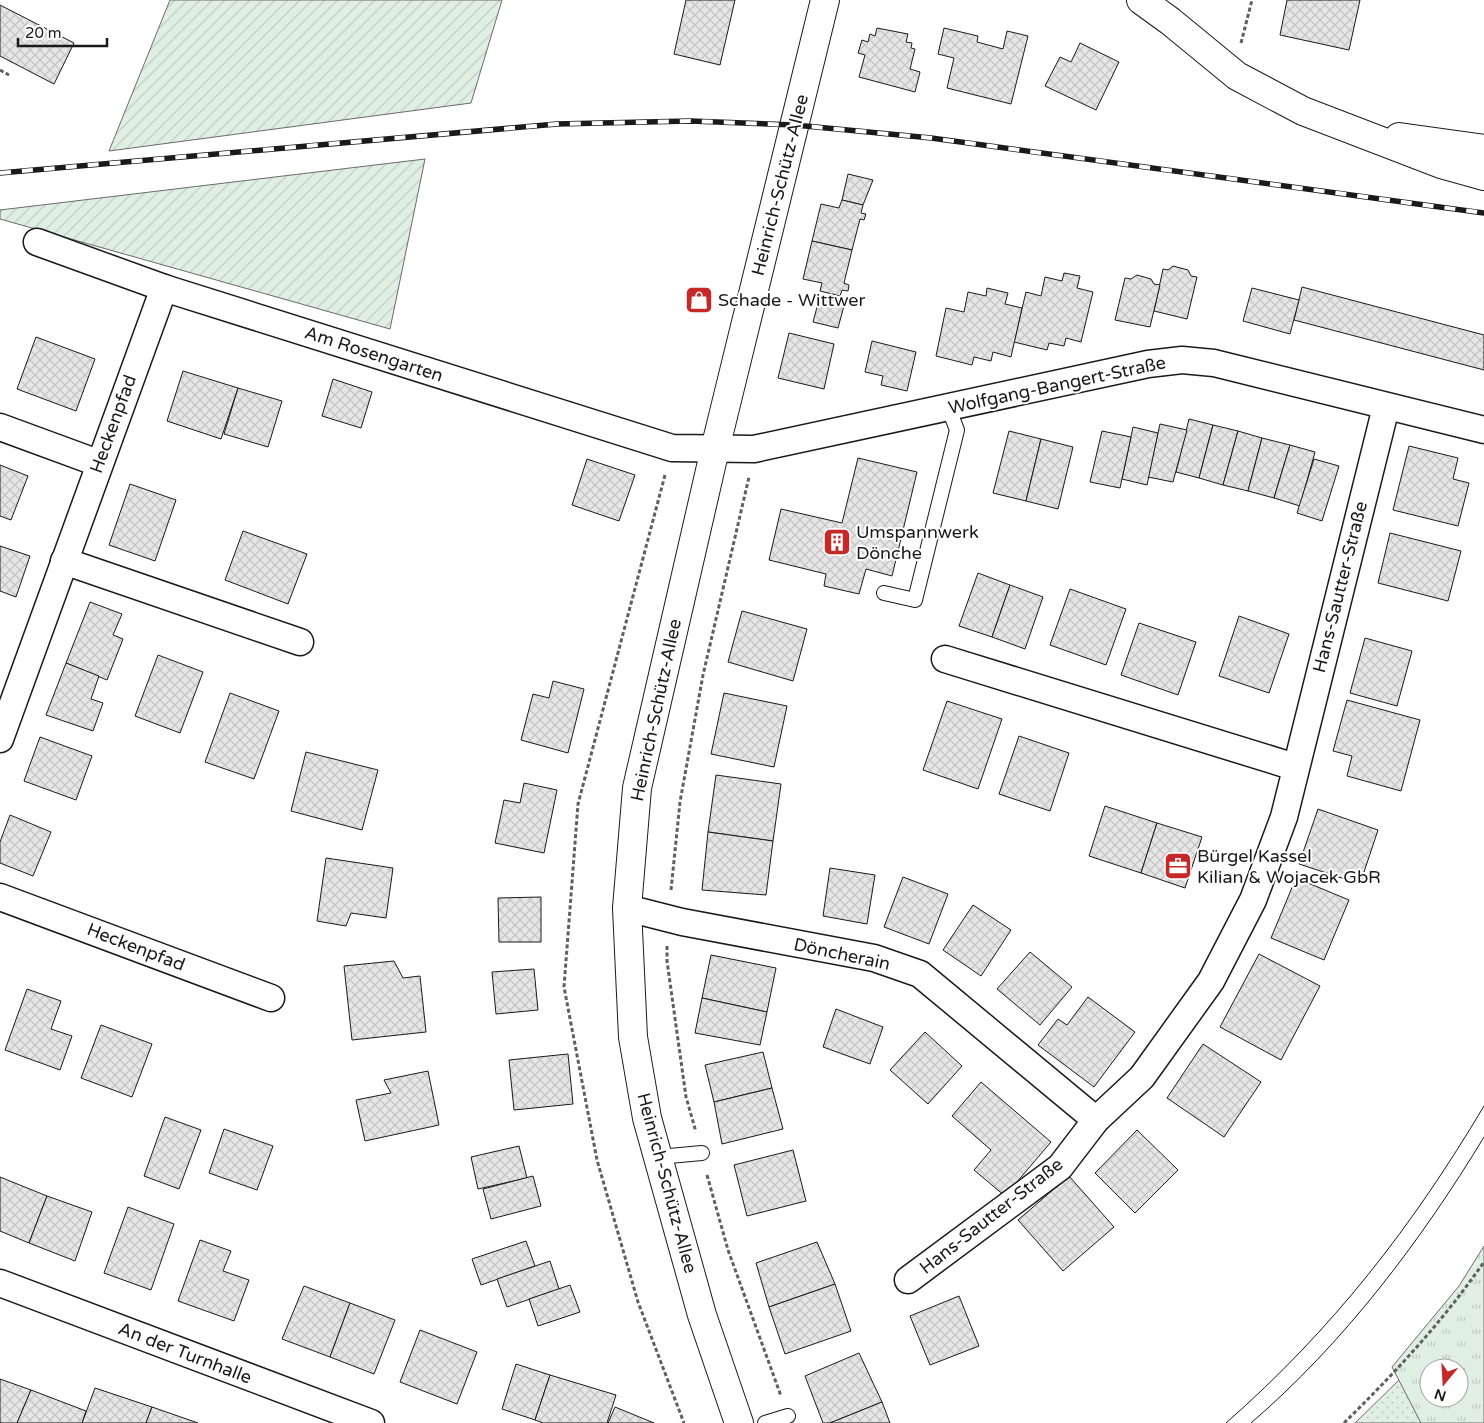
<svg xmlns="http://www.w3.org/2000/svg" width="1484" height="1423" viewBox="0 0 1484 1423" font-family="'Varela Round',sans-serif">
<defs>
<pattern id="grass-dots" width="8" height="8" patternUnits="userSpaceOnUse" patternTransform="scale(1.25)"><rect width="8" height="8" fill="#e0efe3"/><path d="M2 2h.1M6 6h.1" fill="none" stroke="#c0ccc2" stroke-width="1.8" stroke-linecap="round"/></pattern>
<pattern id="park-tufts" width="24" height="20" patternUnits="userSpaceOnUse" patternTransform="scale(1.25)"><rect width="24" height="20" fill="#e0efe3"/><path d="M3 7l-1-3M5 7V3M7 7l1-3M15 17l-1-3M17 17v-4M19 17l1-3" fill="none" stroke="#c0ccc2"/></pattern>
<pattern id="garden-furrows" width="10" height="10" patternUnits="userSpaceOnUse" patternTransform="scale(1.25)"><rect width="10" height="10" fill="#e0efe3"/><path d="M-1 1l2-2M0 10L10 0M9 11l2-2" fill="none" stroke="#c0ccc2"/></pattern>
<pattern id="building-cross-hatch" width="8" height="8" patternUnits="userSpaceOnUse" patternTransform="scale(1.25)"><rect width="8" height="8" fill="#e6e6e6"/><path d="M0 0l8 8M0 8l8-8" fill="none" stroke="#c5c5c5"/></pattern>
</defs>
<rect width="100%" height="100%" fill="#fff"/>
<path fill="url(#grass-dots)" stroke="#6a6a6a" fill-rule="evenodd" d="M1462,1308L1484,1423H1355L1400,1379ZM1429,1368H1459V1398H1429Z"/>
<path fill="url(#park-tufts)" stroke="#6a6a6a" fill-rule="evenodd" d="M1484,1246V1423H1421L1392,1367L1459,1286ZM1429,1368H1459V1398H1429Z"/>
<g fill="url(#garden-furrows)" stroke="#6a6a6a">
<path d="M170,0H502L471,103L109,151Z"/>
<path d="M425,159L390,329L0,219V210Z"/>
</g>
<g fill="url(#building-cross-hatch)" stroke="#1a1a1a">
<path d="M686,0H735L720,65L674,54Z"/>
<path d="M1287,0H1360L1349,50L1280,35Z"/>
<path d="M0,5L74,43L54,84L0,56Z"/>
<path d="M877,28L908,34L906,42L912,43L911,48L915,49L910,69L920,72L915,92L859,77L865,55L858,53L862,40L868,42L870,34L875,36Z"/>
<path d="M944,28L978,36L977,42L1003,49L1007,31L1028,36L1011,104L947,88L954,58L938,54Z"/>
<path d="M1080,43L1119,62L1096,110L1045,86L1060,57L1071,62Z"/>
<path d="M848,174L873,180L863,205L842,200Z"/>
<path d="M842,200L863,205L861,213L866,214L864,220L860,219L852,250L812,241L821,204L839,208Z"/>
<path d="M812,241L852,250L844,283L849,285L848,291L842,290L840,296L820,291L822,283L803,279Z"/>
<path d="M1173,266L1188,270L1191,276L1197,277L1187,319L1154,311L1163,269L1168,270Z"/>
<path d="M1064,273L1080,276L1077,288L1093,292L1081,342L1066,338L1064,346L1049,343L1047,350L1014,342L1026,292L1041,296L1045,277L1062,281Z"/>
<path d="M1137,275L1151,279L1154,284L1160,285L1150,327L1115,320L1125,278L1131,279Z"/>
<path d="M1302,287L1484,335V370L1294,320Z"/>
<path d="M987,288L1008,293L1005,304L1022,308L1011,357L993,352L991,361L974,357L972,365L936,356L946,308L964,312L968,292L986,296Z"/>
<path d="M1252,288L1299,300L1290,334L1243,321Z"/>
<path d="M820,296L845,302L838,328L813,322Z"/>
<path d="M789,333L834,344L824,389L778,378Z"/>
<path d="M36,337L95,359L76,411L17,389Z"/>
<path d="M872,341L916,352L907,391L881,385L883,376L865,372Z"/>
<path d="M183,371L238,388L221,439L167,421Z"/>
<path d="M333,379L372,392L361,428L322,416Z"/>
<path d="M238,388L282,401L268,447L224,434Z"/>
<path d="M1189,419L1213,425L1199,478L1176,472Z"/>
<path d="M1160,424L1187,430L1173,482L1148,477Z"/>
<path d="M1213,425L1238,431L1223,485L1199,478Z"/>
<path d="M1133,427L1158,433L1147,485L1122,479Z"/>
<path d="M1009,431L1041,439L1026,501L993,493Z"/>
<path d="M1102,431L1131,437L1120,488L1090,482Z"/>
<path d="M1238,431L1262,438L1248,491L1223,485Z"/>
<path d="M1262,438L1290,445L1274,498L1248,491Z"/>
<path d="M1041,439L1073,447L1058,509L1026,501Z"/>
<path d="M1290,445L1315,452L1300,506L1274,498Z"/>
<path d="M1409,446L1458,458L1453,479L1469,483L1458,526L1393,510Z"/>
<path d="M858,458L917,472L892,576L866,569L859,594L824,586L826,574L769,560L781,509L842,523Z"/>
<path d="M587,459L635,475L619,521L572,505Z"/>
<path d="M1314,459L1339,466L1322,521L1297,513Z"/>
<path d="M0,465L28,476L11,520L0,516Z"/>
<path d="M130,484L176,500L155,561L109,545Z"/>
<path d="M243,531L307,554L288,604L225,580Z"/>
<path d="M1390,533L1461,551L1448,601L1378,583Z"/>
<path d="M0,546L30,556L16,597L0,591Z"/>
<path d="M978,573L1010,585L992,637L959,626Z"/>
<path d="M1010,585L1043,597L1025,649L992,637Z"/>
<path d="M1070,589L1126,609L1106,665L1050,645Z"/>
<path d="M90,602L122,614L113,635L123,639L107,680L66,663Z"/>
<path d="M742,611L807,629L793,681L728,662Z"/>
<path d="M1239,616L1289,634L1269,693L1219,676Z"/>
<path d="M1139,623L1196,642L1178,695L1121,675Z"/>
<path d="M1365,638L1412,651L1397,706L1350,693Z"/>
<path d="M158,655L203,672L180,733L135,716Z"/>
<path d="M66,663L99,676L91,699L103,703L93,731L46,715Z"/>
<path d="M553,681L584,689L568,753L521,740L533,694L549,698Z"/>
<path d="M230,693L279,711L254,779L205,762Z"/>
<path d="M724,693L787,706L774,767L711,754Z"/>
<path d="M1347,700L1420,720L1401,791L1347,776L1352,756L1333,751Z"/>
<path d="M947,701L1002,719L978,789L923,770Z"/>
<path d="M1019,736L1069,753L1050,811L999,794Z"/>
<path d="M40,737L92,756L76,800L24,781Z"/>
<path d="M306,752L378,770L362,830L291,811Z"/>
<path d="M716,775L781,784L773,841L708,832Z"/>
<path d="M524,783L557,790L544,853L495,843L504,800L520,803Z"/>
<path d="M1105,806L1157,823L1141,873L1089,856Z"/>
<path d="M1318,809L1378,830L1360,884L1299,864Z"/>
<path d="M10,815L51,832L33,876L0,863V842Z"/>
<path d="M1157,823L1202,837L1185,888L1141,873Z"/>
<path d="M708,832L773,841L766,895L702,890Z"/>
<path d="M326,858L393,868L386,918L351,913L346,926L317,921Z"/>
<path d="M830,868L875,875L867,924L823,916Z"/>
<path d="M903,877L948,894L929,944L884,927Z"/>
<path d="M1296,878L1349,900L1324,960L1271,938Z"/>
<path d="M541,897V942H499L498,898Z"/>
<path d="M973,905L1011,930L981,976L943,950Z"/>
<path d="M1030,952L1072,987L1040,1025L997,989Z"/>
<path d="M1259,954L1320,986L1281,1060L1220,1027Z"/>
<path d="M711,955L776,968L767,1012L702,998Z"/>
<path d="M394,961L403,978L420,976L426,1032L352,1040L344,966Z"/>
<path d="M534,969L538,1010L496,1014L492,972Z"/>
<path d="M27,989L61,1001L51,1029L72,1036L60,1070L5,1050Z"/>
<path d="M1088,997L1135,1032L1094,1087L1038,1045L1058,1019L1067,1025Z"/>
<path d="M702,998L767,1012L760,1045L695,1033Z"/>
<path d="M836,1009L883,1027L870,1064L823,1047Z"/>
<path d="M101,1025L152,1044L132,1097L81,1078Z"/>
<path d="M925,1032L962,1066L928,1104L890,1070Z"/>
<path d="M1203,1044L1261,1082L1224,1137L1167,1098Z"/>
<path d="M763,1052L772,1088L714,1102L705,1065Z"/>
<path d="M568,1054L573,1104L514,1110L509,1060Z"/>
<path d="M428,1071L439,1125L365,1141L356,1100L391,1093L384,1080Z"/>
<path d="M981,1082L1051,1142L1005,1196L974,1170L991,1150L952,1116Z"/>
<path d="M772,1088L783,1129L722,1144L714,1102Z"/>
<path d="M165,1117L201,1130L179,1189L144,1176Z"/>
<path d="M224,1129L273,1146L257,1190L209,1173Z"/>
<path d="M1137,1130L1178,1170L1135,1213L1095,1173Z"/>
<path d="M519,1146L527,1178L478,1189L471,1157Z"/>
<path d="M793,1150L806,1201L747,1216L734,1165Z"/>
<path d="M533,1176L541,1206L491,1219L483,1189Z"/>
<path d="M1069,1176L1114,1227L1063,1271L1018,1220Z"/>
<path d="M0,1177L47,1196L29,1243L0,1231Z"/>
<path d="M47,1196L92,1212L75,1261L29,1243Z"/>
<path d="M128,1207L174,1224L151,1290L104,1273Z"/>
<path d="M200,1240L231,1251L223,1271L249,1280L234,1321L178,1301Z"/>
<path d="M526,1241L535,1266L481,1285L472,1259Z"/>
<path d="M817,1242L835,1284L769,1307L756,1263Z"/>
<path d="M550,1261L559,1289L507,1307L497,1279Z"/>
<path d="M835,1284L851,1331L785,1354L769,1307Z"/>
<path d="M570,1285L580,1312L538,1326L529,1299Z"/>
<path d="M304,1286L350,1303L330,1357L282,1339Z"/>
<path d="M959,1296L979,1346L930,1365L910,1316Z"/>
<path d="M350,1303L395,1320L374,1374L330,1357Z"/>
<path d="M420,1330L477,1352L457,1404L400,1382Z"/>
<path d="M859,1353L882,1402L830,1423H823L805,1376Z"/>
<path d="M516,1364L550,1375L535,1420L502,1409Z"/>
<path d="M550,1375L616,1395L607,1423H543L535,1420Z"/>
<path d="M0,1379L31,1390L17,1423H0Z"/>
<path d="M95,1388L152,1407L146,1423H82Z"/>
<path d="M31,1390L86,1411L82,1423H17Z"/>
<path d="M882,1402L890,1423H830Z"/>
<path d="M152,1407L198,1423H146Z"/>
<path d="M615,1407L654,1423H608Z"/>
</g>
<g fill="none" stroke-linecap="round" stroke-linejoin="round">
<g stroke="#1a1a1a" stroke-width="16">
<g id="service">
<path d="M884,593L915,600L957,430L948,407"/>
<path d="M658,1157L702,1153"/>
<path d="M765,1423L788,1416"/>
</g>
</g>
<g stroke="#1a1a1a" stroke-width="29">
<g id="minor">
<path d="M37,242L164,288L672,448L754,449L1148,364L1182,360L1214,363L1484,430"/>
<path d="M0,427L98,463"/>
<path d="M64,561L300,642"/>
<path d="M945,659L1295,767"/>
<path d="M0,739L164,288"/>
<path d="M0,897L271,998"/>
<path d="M627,908L682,922L874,958L920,974L1096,1120"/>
<path d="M908,1280L1060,1167L1096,1120L1142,1077L1211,981L1253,900L1284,817L1386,407"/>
<path d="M0,1283L371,1423"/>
</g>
</g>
<g stroke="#1a1a1a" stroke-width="30">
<g id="tertiary">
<path d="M1141,0L1170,21L1237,76L1303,111L1441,164L1484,176"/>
<path d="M1399,137L1484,149"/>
</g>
</g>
<g stroke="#1a1a1a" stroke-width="30">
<path id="secondary" d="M739,1423L702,1315L647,1118L633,1037L627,908L637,788L715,449L825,0"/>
</g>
<g stroke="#5f5f5f" stroke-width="3" stroke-dasharray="4 2.5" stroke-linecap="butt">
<path d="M1241,43L1252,0"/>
<path d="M0,70L9,75"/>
<path d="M665,475L578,804L564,987L597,1160L638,1302L684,1423"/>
<path d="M671,890L680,802L703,675L749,477"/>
<path d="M667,946V961L686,1097L696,1132"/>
<path d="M707,1175L728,1250L781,1396"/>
<path d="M1344,1423C1395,1373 1443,1321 1484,1262"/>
</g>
<use href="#service" stroke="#fff" stroke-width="14"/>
<use href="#minor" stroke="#fff" stroke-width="26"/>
<use href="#tertiary" stroke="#fff" stroke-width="28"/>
<use href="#secondary" stroke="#fff" stroke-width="28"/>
<g stroke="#1a1a1a" stroke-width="1">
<path d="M1226,1423C1333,1329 1412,1227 1484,1106"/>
<path d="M1251,1423C1344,1343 1421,1241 1484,1137"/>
</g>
<g stroke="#1a1a1a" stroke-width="5.5">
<path id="rail" d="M0,173L557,124L690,121L795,125L931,138L1484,213"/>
</g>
<use href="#rail" stroke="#fff" stroke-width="4" stroke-dasharray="11" stroke-linecap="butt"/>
</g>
<defs>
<g id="shop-square" transform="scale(1.4375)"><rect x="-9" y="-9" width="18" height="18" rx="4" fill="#c62828" stroke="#fff"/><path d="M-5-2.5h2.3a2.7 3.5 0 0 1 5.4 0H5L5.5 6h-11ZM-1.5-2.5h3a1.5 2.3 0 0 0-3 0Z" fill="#fff"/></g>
<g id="building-square" transform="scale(1.4375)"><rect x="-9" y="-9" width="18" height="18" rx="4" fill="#c62828" stroke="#fff"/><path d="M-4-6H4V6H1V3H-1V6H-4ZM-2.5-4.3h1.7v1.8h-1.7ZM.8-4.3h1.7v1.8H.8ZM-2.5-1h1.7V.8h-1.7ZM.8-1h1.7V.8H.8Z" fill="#fff"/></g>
<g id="office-square" transform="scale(1.4375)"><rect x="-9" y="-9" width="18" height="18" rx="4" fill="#c62828" stroke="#fff"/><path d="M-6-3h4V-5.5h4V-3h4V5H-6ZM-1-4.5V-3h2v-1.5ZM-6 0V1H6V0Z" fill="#fff"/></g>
</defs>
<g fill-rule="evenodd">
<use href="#shop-square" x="699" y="300"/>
<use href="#building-square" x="837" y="542"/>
<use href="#office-square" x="1178" y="866"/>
</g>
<g text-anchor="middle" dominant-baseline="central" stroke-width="4" stroke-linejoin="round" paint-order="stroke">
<g font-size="18" fill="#1a1a1a" stroke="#fff">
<text transform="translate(780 185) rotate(-76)">Heinrich-Schütz-Allee</text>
<text transform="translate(374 354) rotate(18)">Am Rosengarten</text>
<text transform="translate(1057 385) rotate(-12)">Wolfgang-Bangert-Straße</text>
<text transform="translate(113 424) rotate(-70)">Heckenpfad</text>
<text transform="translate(1340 587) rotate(-76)">Hans-Sautter-Straße</text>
<text transform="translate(656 710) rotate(-78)">Heinrich-Schütz-Allee</text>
<text transform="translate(136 947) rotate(21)">Heckenpfad</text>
<text transform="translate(842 954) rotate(12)">Döncherain</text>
<text transform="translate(667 1183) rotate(75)">Heinrich-Schütz-Allee</text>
<text transform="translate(991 1216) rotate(-38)">Hans-Sautter-Straße</text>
<text transform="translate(185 1353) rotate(21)">An der Turnhalle</text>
</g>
<g font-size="18" fill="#1a1a1a" stroke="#fff" text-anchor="start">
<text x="718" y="300">Schade - Wittwer</text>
<text x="856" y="532">Umspannwerk<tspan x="856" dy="21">Dönche</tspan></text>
<text x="1197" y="856">Bürgel Kassel<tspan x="1197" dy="21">Kilian &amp; Wojacek GbR</tspan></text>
</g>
</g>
<g transform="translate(1444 1383) rotate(198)"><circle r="24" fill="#ffffff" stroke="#a3a3a3"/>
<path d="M0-4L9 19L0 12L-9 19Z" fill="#c62828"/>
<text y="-8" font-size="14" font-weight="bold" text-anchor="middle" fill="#1a1a1a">N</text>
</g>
<path d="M18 38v8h89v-8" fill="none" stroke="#1a1a1a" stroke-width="2.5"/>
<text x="25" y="38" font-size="15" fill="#1a1a1a" stroke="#ffffff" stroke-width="4" paint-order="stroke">20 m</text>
</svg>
